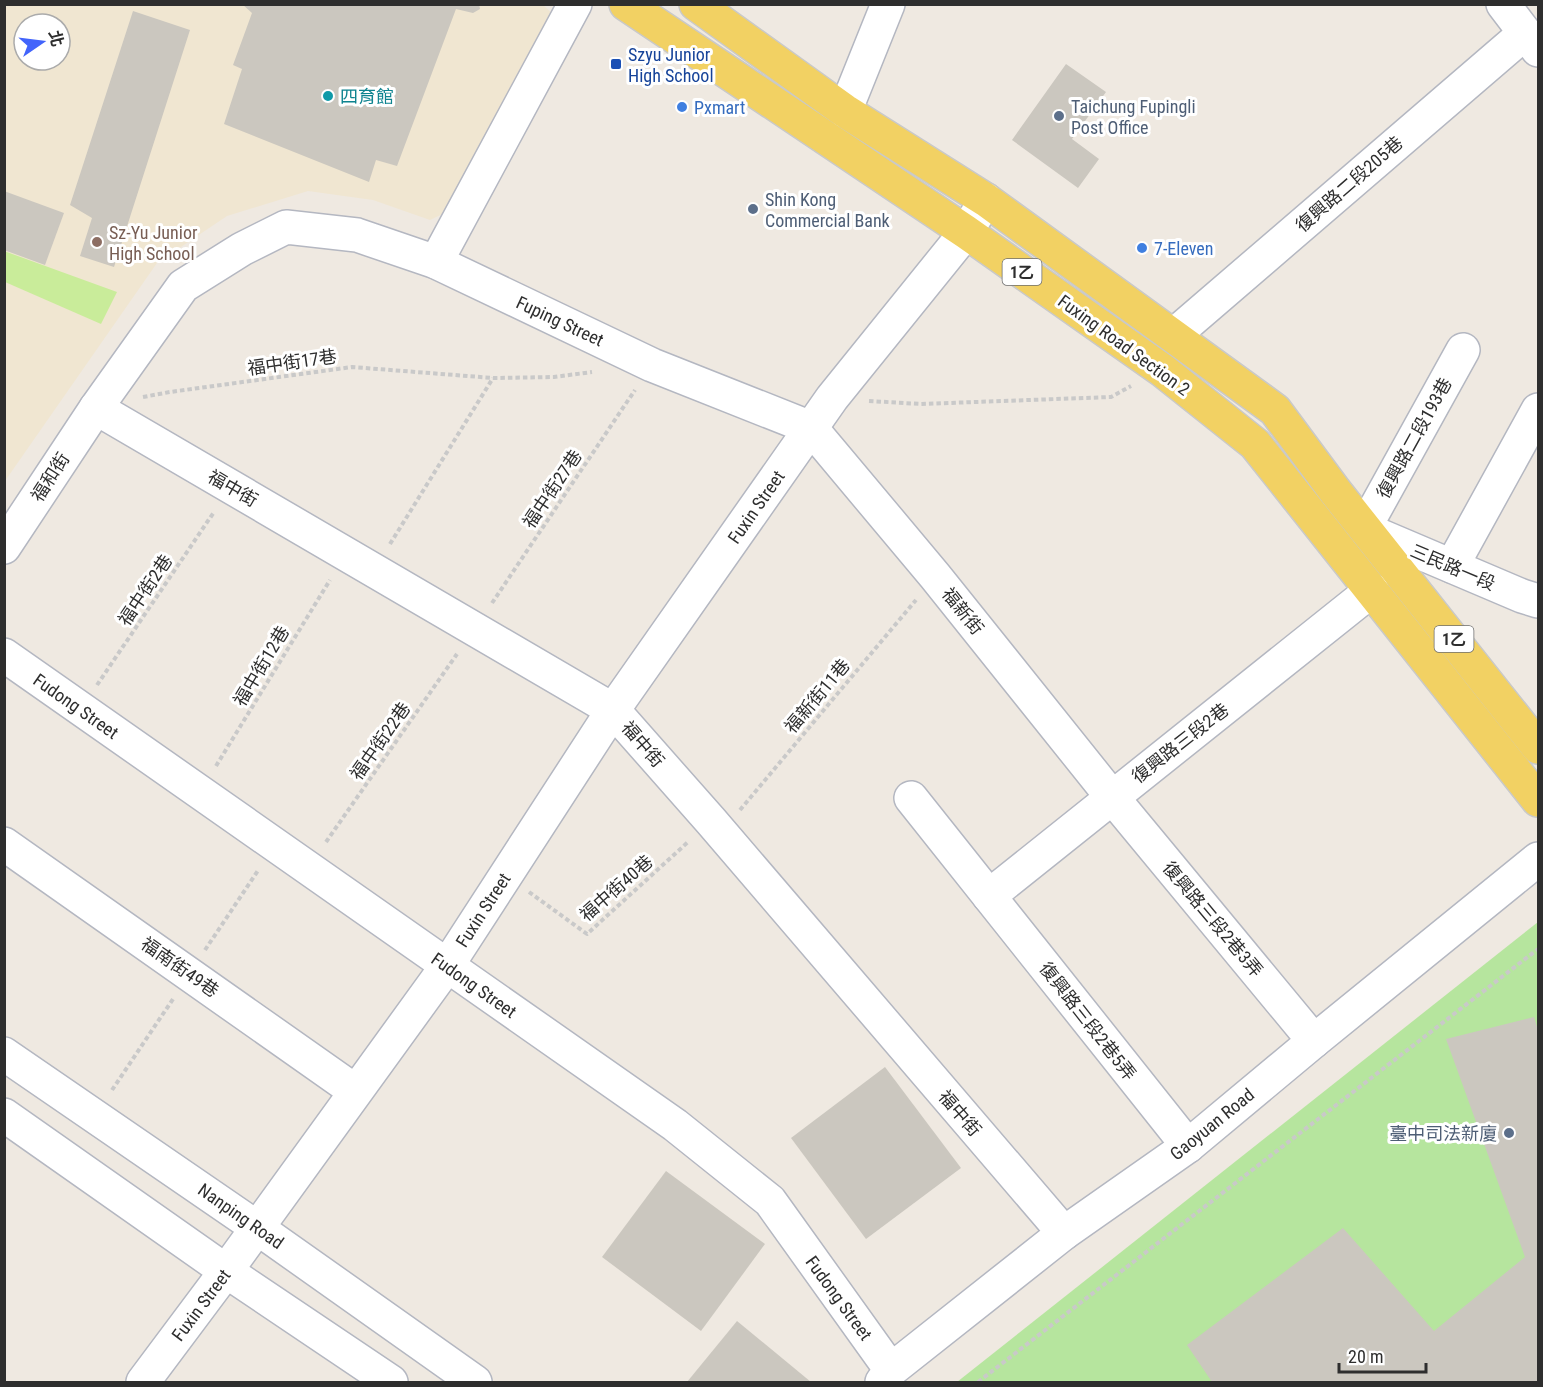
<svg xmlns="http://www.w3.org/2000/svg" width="1543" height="1387" viewBox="0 0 1543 1387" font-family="'Roboto Condensed','Noto Sans TC',sans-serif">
<rect width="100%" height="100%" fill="#efe9e1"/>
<path fill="#f0e6d1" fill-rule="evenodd" d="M542,4L557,18L455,208L430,220L373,200L308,191L227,216L157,263L5,481V5ZM24,24H60V60H24Z"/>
<path fill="#b6e59e" d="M1538,922V1382H957Z"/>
<path fill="#c9ec9a" d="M4,251L117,292L101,324L5,282Z"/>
<g fill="#cbc7bf">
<path d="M242,4H479L480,9L473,13L456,9L397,166L376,160L369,182L224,124L242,69L233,65L252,13Z"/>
<path d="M133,11L190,30L114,267L80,256L92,218L70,205Z"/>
<path d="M1066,64L1106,92L1072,139L1099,159L1078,188L1012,140Z"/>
<path d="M4,191L64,213L45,265L4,250Z"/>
<path d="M1534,1017L1538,1030V1382H1212L1187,1345L1343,1228L1434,1331L1525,1257L1446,1039Z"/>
<path d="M885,1067L961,1168L866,1239L791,1138Z"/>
<path d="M666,1171L765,1244L701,1331L602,1257Z"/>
<path d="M737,1321L811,1382H687Z"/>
</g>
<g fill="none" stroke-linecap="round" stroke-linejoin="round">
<g stroke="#b4b7c1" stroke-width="36">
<g id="minor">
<path d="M1503,4L1538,50"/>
<path d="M845,111L888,4"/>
<path d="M436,262L575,4"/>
<path d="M1174,335L1525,33"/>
<path d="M96,408L613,710L711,821L1064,1233"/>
<path d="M1365,527L1463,350"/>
<path d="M1369,531L1522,596L1538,601"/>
<path d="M4,547L96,408L183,286L242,249L286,227L357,235L436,262L652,365L811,428L935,576L1112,797L1314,1041"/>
<path d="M1452,566L1538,410"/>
<path d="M4,655L675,1125L770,1201L891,1370"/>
<path d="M911,798L1188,1146"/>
<path d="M4,844L355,1091"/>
<path d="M989,896L1372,590"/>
<path d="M4,1054L256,1227L475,1382"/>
<path d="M4,1115L226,1271L391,1382"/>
<path d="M143,1382L226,1271L447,966L613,710L832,398L966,232L986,200"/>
<path d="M882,1382L891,1370L1064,1233L1188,1146L1314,1041L1538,859"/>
</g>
</g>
<g stroke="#c9c9c9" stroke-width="36">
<g id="major">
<path d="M626,4L966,232L1162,370L1255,444L1538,800"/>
<path d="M696,4L845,111L986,200L1275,410L1335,491L1538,747"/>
</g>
</g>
<g stroke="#c9c9c9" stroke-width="4" stroke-dasharray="4.5 3" stroke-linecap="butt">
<path d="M143,397L170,392L352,367L493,378L554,377L592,372"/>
<path d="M869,401L921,404L1111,397L1131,386"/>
<path d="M390,544L493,378"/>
<path d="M492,603L635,390"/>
<path d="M97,685L214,512"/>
<path d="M216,766L330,580"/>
<path d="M740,810L916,600"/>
<path d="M326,842L457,654"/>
<path d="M529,892L587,934L688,842"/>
<path d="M205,950L259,869"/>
<path d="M112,1090L173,999"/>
<path d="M978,1382L1538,949"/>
</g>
<use href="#minor" stroke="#fff" stroke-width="33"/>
<use href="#major" stroke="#f2d163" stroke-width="33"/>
</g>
<rect fill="#1a4fb4" stroke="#fff" stroke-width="2" x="610" y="58" width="12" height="12" rx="3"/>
<circle fill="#0f9aa8" stroke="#fff" stroke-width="2" cx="328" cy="96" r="6"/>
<g fill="#3f7fe0" stroke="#fff" stroke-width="2">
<circle cx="682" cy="107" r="6"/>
<circle cx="1142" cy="248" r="6"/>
</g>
<g fill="#5c6f8a" stroke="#fff" stroke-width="2">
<circle cx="1059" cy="116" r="6"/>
<circle cx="753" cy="209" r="6"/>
<circle cx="1509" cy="1133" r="6"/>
</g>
<circle fill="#8d6e63" stroke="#fff" stroke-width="2" cx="97" cy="242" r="6"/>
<g text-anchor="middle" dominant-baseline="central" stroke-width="6" stroke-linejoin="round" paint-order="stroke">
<g fill="#fff" stroke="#6d6d6d" stroke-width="1.5">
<rect x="1002.5" y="259" width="39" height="26" rx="4.5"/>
<rect x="1434.5" y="626" width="39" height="26" rx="4.5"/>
</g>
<g font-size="16" font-weight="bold" fill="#2e2e2e">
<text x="1022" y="272">1乙</text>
<text x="1454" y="639">1乙</text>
</g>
<g font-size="18" fill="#164399" stroke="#fff" text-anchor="start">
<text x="628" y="54">Szyu Junior<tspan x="628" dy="21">High School</tspan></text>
</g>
<g font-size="18" fill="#0d838f" stroke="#fff" text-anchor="start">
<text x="340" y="96">四育館</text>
</g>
<g font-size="18" fill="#4e5e75" stroke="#fff" text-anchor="start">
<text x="1071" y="106">Taichung Fupingli<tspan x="1071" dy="21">Post Office</tspan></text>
<text x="765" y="199">Shin Kong<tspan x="765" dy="21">Commercial Bank</tspan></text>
<text x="1497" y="1133" text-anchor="end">臺中司法新廈</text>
</g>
<g font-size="18" fill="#366cbe" stroke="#fff" text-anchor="start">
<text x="694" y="107">Pxmart</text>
<text x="1154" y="248">7-Eleven</text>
</g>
<g font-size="18" fill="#2e2e2e" stroke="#fff">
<text transform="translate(1349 184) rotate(-41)">復興路二段205巷</text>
<text transform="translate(560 321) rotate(25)">Fuping Street</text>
<text transform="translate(1124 345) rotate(36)">Fuxing Road Section 2</text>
<text transform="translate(292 362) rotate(-8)">福中街17巷</text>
<text transform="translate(1414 438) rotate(-61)">復興路二段193巷</text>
<text transform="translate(50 477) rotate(-57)">福和街</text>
<text transform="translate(233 488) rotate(30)">福中街</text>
<text transform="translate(552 489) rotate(-56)">福中街27巷</text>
<text transform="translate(756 507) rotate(-55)">Fuxin Street</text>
<text transform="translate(1453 567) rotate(23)">三民路一段</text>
<text transform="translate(145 590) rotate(-56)">福中街2巷</text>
<text transform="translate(963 611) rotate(51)">福新街</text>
<text transform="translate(261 666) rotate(-59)">福中街12巷</text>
<text transform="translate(817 696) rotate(-50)">福新街11巷</text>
<text transform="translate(76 706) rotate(35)">Fudong Street</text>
<text transform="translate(380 741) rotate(-55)">福中街22巷</text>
<text transform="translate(1180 743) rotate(-38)">復興路三段2巷</text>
<text transform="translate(643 744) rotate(49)">福中街</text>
<text transform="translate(616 888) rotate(-41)">福中街40巷</text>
<text transform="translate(483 910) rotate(-57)">Fuxin Street</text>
<text transform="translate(1213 919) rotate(50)">復興路三段2巷3弄</text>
<text transform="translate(180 967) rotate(35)">福南街49巷</text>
<text transform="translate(474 985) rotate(35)">Fudong Street</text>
<text transform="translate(1088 1021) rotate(52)">復興路三段2巷5弄</text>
<text transform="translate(960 1113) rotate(49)">福中街</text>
<text transform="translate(1212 1124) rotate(-39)">Gaoyuan Road</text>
<text transform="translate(241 1216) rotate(35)">Nanping Road</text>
<text transform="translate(839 1298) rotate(54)">Fudong Street</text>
<text transform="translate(201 1305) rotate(-53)">Fuxin Street</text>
</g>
<g font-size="18" fill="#785e54" stroke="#fff" text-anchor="start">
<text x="109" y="232">Sz-Yu Junior<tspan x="109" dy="21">High School</tspan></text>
</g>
</g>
<rect width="1543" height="1387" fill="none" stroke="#2e2e2e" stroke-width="12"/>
<g transform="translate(42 42) rotate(76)"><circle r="28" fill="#ffffff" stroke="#ababab" stroke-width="1.5"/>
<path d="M0-4.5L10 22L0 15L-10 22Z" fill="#4264fb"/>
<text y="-9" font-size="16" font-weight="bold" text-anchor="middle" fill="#2e2e2e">北</text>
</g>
<path d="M1339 1363v9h87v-9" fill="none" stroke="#2e2e2e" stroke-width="3"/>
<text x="1348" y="1363" font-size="18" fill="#2e2e2e" stroke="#ffffff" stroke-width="4.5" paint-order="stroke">20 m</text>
</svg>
